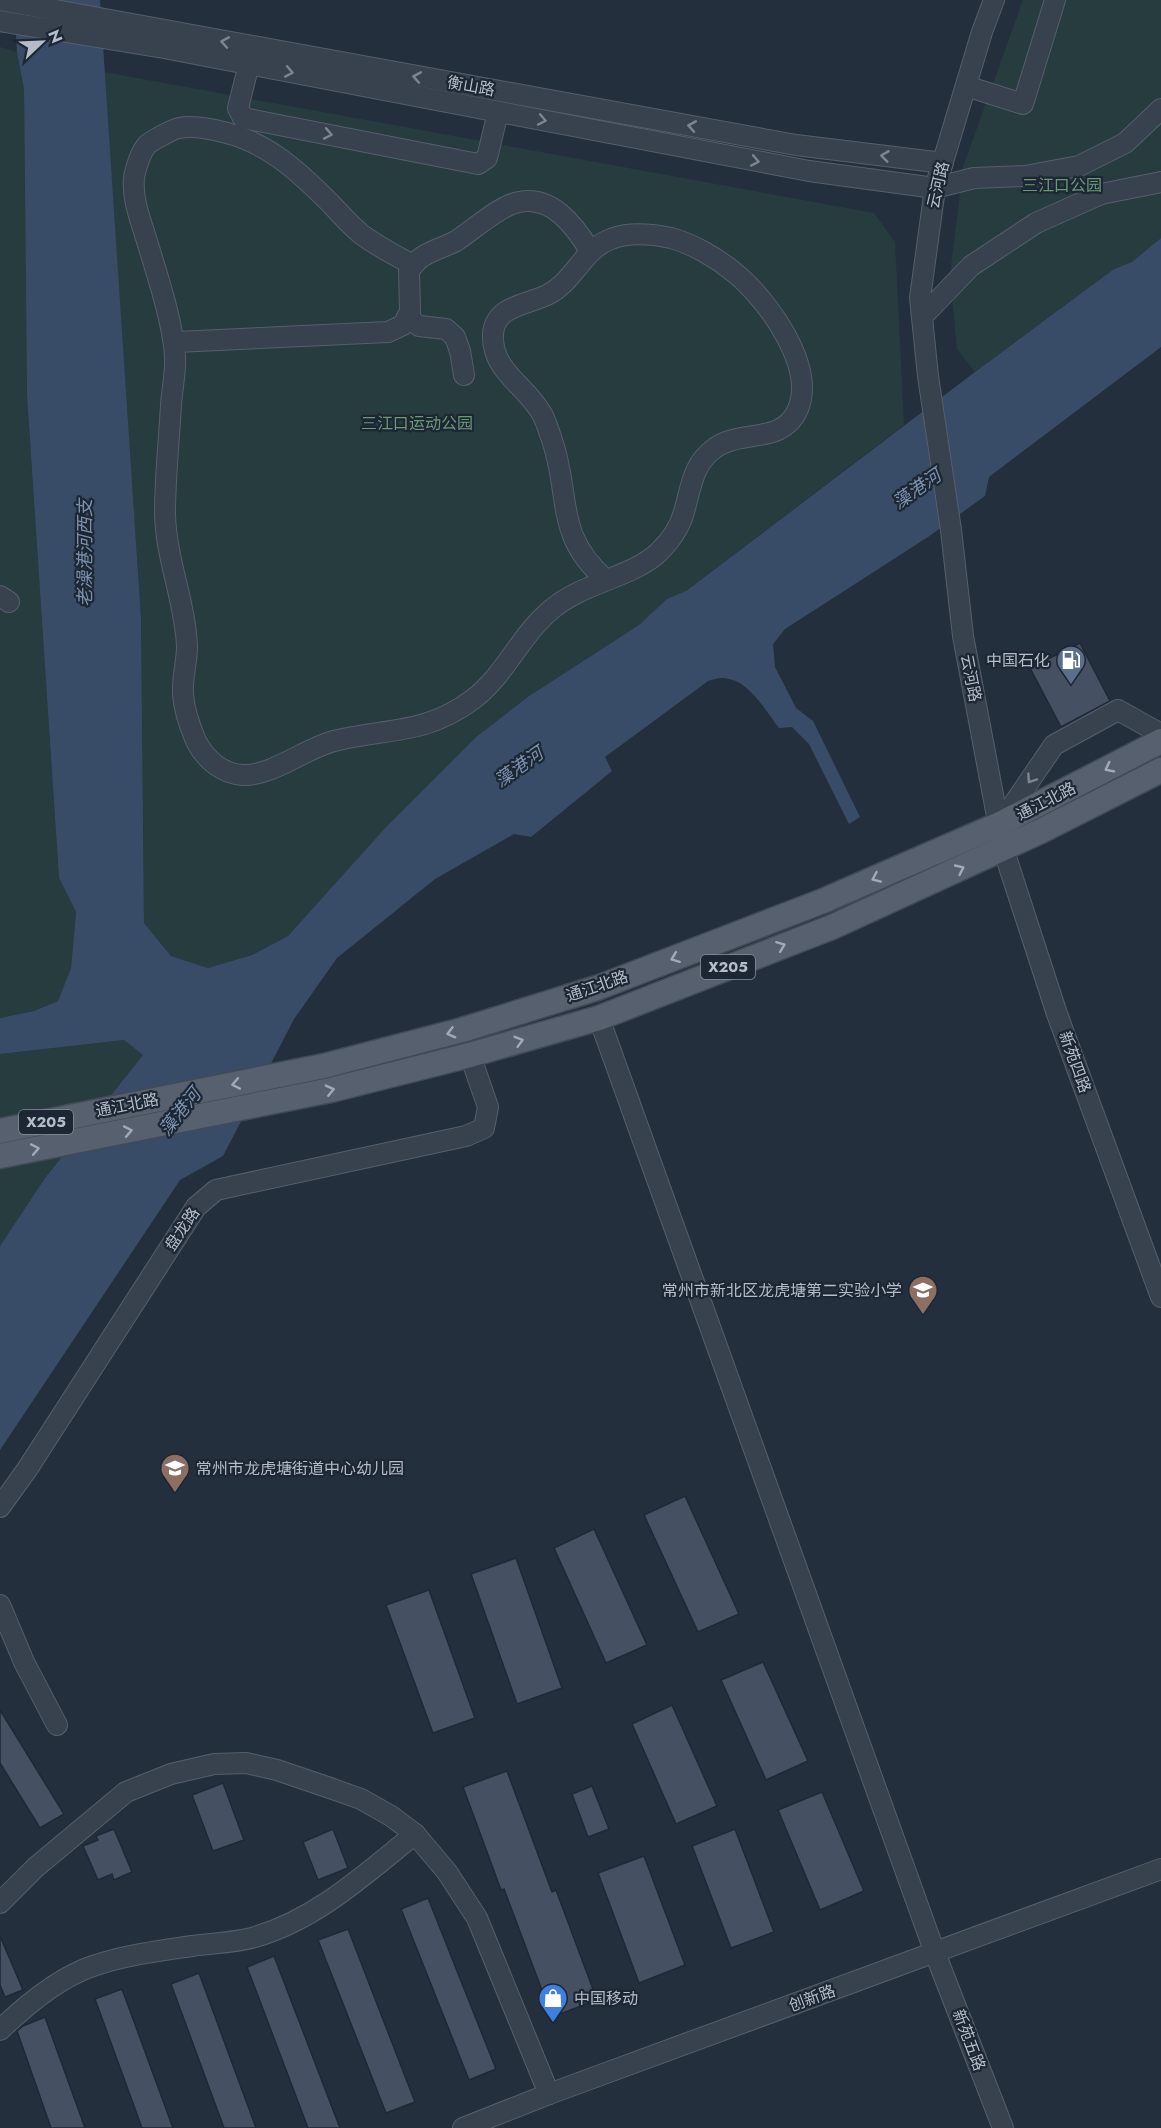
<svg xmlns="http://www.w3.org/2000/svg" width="1161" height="2128" viewBox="0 0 1161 2128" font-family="Jost,'Noto Sans SC',sans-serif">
<rect width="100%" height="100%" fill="#242f3e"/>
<g fill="#263c3f">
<path d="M1023,0H1161V238L1132,262L1114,269L975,372L957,349L950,275L963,167Z"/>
<path d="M0,47L17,52L24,89L27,395L59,878L76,912L71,968L58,1001L34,1011L0,1018Z"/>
<path d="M104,72L874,213L895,242L904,425L686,591L639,625L529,696L476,737L386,827L288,936L252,955L208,968L171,956L144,923L141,618Z"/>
<path d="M124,1040L143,1055L45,1178L0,1246V1054Z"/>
</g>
<path fill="#394c67" d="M14,0H100L141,618L144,923L171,956L208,968L252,955L288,936L386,827L476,737L529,696L639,625L667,599L686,591L975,372L1114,269L1132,262L1161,238V347L989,477L985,496L928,537L785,629L773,644L775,667L796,708L813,721L860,817L849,824L809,744L792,727L779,728C765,710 748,678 722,678C717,678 712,680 708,681L605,757L612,771L531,837L514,834L435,879L337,958L294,1019L223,1156L180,1180L0,1450V1246L45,1178L143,1055L124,1040L0,1054V1018L34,1011L58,1001L71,968L76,912L59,878L27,395L24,89L17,52Z"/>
<g fill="#455162" stroke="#1f2835" stroke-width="1.5">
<path d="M1080,643L1110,701L1061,727L1030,668Z"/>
<path d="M685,1496L739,1614L698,1632L644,1515Z"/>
<path d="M594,1529L647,1645L606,1663L554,1548Z"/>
<path d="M516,1558L562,1688L517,1704L471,1574Z"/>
<path d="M429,1590L475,1718L433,1733L386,1605Z"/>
<path d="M763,1662L808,1761L766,1780L721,1680Z"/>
<path d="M672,1705L717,1806L676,1824L632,1724Z"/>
<path d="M0,1710L64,1814L40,1828L0,1763Z"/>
<path d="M507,1771L552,1892L556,1890L597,2000L552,2017L504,1889L501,1890L463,1787Z"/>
<path d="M223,1783L244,1840L213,1851L192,1795Z"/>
<path d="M592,1786L609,1829L588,1837L572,1794Z"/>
<path d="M822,1792L864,1891L820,1910L778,1810Z"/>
<path d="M114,1829L132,1872L114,1880L112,1874L98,1880L83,1846L98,1840L96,1836Z"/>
<path d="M333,1829L348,1868L318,1880L303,1842Z"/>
<path d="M735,1829L774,1932L731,1948L692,1846Z"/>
<path d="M644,1856L685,1965L639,1983L598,1873Z"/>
<path d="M428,1898L496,2069L469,2080L401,1909Z"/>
<path d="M348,1929L415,2102L386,2113L318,1940Z"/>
<path d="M0,1936L23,1990L5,1997L0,1985Z"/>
<path d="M274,1956L340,2128H308L247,1967Z"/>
<path d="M199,1973L256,2128H224L171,1984Z"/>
<path d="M122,1989L173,2128H142L95,1999Z"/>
<path d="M45,2017L85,2128H51L17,2031L23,2026Z"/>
</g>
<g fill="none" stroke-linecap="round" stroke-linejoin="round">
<g stroke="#565f6c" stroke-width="22">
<g id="minor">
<path d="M0,0L796,145L943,163"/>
<path d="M994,0L982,32L935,188L920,298L928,376L951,530L963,636L1003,848L1057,1014L1161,1297"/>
<path d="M0,21L164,48L809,171L935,188L974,178L1025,176L1079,166L1125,143L1161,109"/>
<path d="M249,64L238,108L243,118L478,164L487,158L498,112"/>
<path d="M966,86L1023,104L1055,0"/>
<path d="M413,265C396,256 377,246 361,234C349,224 338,211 327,200C298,171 267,143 227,133C212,129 194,125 179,128C173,129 151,141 147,145C141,151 135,170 134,178C132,198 140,219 146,238C156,271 173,322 175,356C176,372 172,389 171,405C169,441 165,478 165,514C166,559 185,601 187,646C187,662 182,678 183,694C184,710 190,727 196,741C205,759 222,774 243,775C272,776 306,748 334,741C386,728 425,735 472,700C505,676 520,635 552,609C582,583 633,577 659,552C670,541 680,527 684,512C691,487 693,463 715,448C741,429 783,445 798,409C816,366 767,299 735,273C717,258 693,244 671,238C652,234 629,232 611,239C583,249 574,281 549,294C528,305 495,305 493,334C491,371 526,385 542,414C546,421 548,429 551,437C572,495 553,534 606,580"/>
<path d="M407,317L419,326L446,329L455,337L460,351L464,375"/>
<path d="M922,317L971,266L1036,223L1101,194L1161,182"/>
<path d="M176,342L388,332L403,325L410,312L409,270C413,266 417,260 422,257C432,250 445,247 456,241C473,230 499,206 519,202C552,195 575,226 590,251"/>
<path d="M0,596L9,602"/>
<path d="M1000,824L1054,745L1118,710L1161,734"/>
<path d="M599,1018L935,1953L1003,2128"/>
<path d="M0,1507L28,1468L196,1207L216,1190L466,1136L484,1128L488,1107L470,1055"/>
<path d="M0,1605L24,1662L57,1725"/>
<path d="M0,1903L36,1867L126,1792L171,1774L214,1764L246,1763L277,1770L330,1788L361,1799L391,1816L415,1834L447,1872L477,1918L549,2094"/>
<path d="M0,2030C25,2006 60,1977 93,1966C125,1955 158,1951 192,1946C212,1943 235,1943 255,1937C317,1919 365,1874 415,1834"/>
<path d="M463,2128L549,2094L1161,1869"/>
</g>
</g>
<g stroke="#414a57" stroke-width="27">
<g id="major">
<path d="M0,1131L324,1066L462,1030L597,988L823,901L1000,824L1161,741"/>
<path d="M0,1156L331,1090L470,1055L599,1018L832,927L1041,831L1161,770"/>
</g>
</g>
<use href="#minor" stroke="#38414e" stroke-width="20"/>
<use href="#major" stroke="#56606e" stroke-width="24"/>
</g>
<defs><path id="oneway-chevron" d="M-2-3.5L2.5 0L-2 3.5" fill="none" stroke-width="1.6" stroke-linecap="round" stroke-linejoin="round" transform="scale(1.5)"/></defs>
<g stroke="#7c8592">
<use href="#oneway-chevron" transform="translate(225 42) rotate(-170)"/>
<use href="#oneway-chevron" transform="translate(289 72) rotate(11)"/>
<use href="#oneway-chevron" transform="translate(417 77) rotate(-170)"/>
<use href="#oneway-chevron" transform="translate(542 120) rotate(11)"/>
<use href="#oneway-chevron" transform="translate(692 126) rotate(-170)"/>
<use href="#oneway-chevron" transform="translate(328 134) rotate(11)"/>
<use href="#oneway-chevron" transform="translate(885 156) rotate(-173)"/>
<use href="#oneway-chevron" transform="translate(755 161) rotate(11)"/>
<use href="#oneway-chevron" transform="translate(1031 779) rotate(124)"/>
</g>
<g stroke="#a1aab7">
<use href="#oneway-chevron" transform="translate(1109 768) rotate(153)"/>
<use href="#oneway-chevron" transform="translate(960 869) rotate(-25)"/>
<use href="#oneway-chevron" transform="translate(876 878) rotate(156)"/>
<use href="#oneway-chevron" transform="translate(781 946) rotate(-21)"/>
<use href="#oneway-chevron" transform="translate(675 958) rotate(159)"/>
<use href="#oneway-chevron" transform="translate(451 1033) rotate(165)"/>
<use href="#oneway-chevron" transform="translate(519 1041) rotate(-16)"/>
<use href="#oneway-chevron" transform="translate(236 1084) rotate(169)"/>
<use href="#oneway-chevron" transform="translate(330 1090) rotate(-13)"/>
<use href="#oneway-chevron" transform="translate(128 1131) rotate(-11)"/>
<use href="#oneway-chevron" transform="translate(35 1149) rotate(-11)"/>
</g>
<defs>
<g id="fuel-pin" transform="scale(1.5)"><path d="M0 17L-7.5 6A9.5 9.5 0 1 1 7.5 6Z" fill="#5c6f8a" stroke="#1d2633"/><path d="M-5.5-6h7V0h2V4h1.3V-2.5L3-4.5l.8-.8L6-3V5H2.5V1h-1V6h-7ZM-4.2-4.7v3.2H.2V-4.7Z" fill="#fff"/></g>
<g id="school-pin" transform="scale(1.5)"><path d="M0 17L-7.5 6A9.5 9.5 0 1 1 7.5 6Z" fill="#8d6e63" stroke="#1d2633"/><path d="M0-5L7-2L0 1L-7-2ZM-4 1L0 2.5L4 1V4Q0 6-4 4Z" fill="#fff"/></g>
<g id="shop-pin" transform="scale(1.5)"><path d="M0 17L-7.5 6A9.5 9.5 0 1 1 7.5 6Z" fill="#3f7fe0" stroke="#1d2633"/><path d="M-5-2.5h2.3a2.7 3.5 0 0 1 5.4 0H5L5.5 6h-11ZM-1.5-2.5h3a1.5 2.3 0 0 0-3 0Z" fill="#fff"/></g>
</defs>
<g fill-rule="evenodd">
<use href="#fuel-pin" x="1071" y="660"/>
<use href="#school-pin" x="923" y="1290"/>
<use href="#school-pin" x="175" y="1468"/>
<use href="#shop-pin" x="553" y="1998"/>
</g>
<g text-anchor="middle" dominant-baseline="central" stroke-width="4.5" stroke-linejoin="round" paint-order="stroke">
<g fill="#1d2633" stroke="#878f9c" stroke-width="1.5">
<rect x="701" y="955" width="54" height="24" rx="4.5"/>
<rect x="19" y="1110" width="54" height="24" rx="4.5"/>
</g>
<g font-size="15" font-weight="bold" fill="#b4bcc9">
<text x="728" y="967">X205</text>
<text x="46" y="1122">X205</text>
</g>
<g font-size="16" fill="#b4bcc9" stroke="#1d2633">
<text transform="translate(471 86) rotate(10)">衡山路</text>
<text transform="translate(938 185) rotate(-77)">云河路</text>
<text transform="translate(971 678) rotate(79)">云河路</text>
<text transform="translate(1046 801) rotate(-27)">通江北路</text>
<text transform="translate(597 986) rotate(-19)">通江北路</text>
<text transform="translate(1075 1062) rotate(70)">新苑四路</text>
<text transform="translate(127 1105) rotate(-11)">通江北路</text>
<text transform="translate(182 1229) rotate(-56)">盘龙路</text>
<text transform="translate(812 1998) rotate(-20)">创新路</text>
<text transform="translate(969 2040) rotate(69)">新苑五路</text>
</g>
<g font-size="16" fill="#6b9a76" stroke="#1d2633">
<text x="1062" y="185">三江口公园</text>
<text x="417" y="423">三江口运动公园</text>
</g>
<g font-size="16" fill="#b4bcc9" stroke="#1d2633" text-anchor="end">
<text x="1050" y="660">中国石化</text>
<text x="902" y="1290">常州市新北区龙虎塘第二实验小学</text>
<text x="196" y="1468" text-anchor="start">常州市龙虎塘街道中心幼儿园</text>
<text x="574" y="1998" text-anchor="start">中国移动</text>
</g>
<g font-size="18" font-style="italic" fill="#7c92b1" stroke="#1d2633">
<text transform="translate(917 489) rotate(-35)">藻港河</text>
<text transform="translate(85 553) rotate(-90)">老澡港河西支</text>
<text transform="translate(519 767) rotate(-35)">藻港河</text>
<text transform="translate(180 1112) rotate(-51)">藻港河</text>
</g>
</g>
<g transform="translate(42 42) rotate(67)" stroke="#1d2633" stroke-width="4.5" paint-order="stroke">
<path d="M0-4.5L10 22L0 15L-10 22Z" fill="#b4bcc9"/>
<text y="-9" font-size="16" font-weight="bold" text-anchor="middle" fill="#b4bcc9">N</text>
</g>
</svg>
